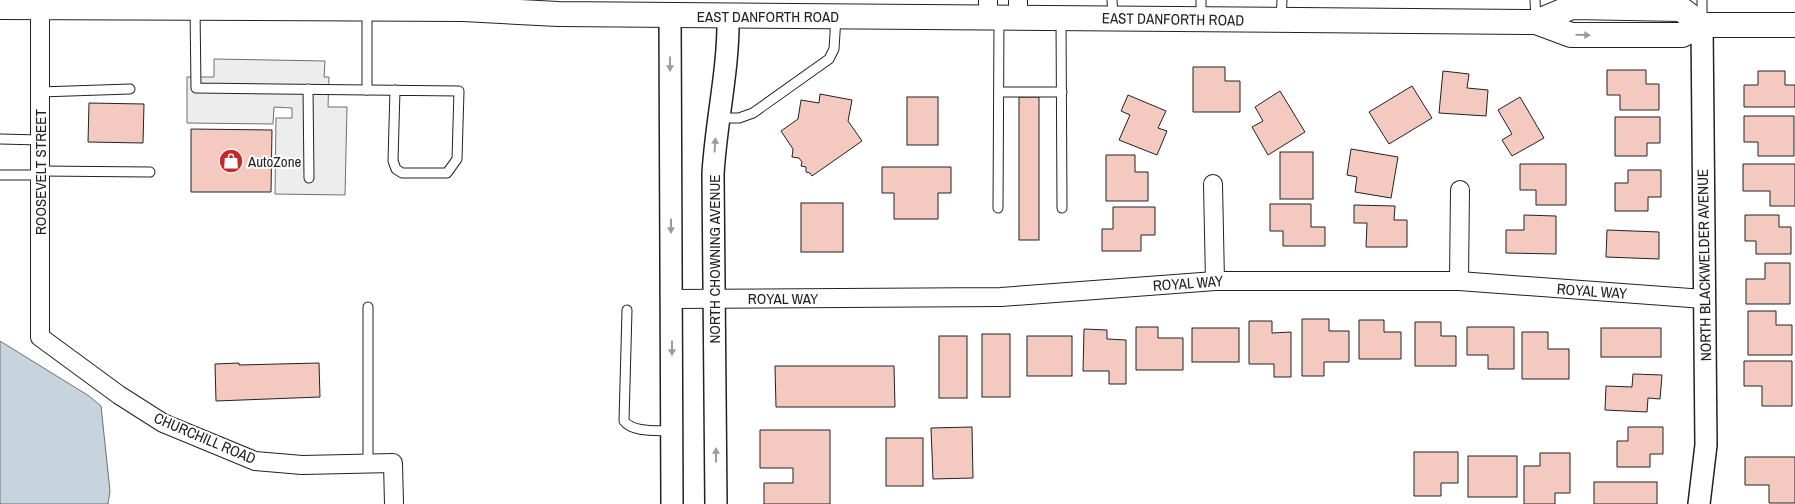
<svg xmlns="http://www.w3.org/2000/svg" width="1795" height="504" viewBox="0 0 1795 504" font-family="'Archivo Narrow',sans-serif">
<rect width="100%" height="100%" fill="#fff"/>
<path fill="#ededed" stroke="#6f6f6f" d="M214,59L325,61L324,77H329L328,107H347L345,195L275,194L276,118H292V108L274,107L273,124L187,123V77H214Z"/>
<path fill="#c7d3dd" stroke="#6f6f6f" d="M0,341L89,396L101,406L110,491L108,504H0Z"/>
<g fill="#f3c9c0" stroke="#222">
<path d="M1193,67H1225V81H1240V112H1193Z"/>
<path d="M1607,70H1646V84H1659V110H1620V95H1607Z"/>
<path d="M1443,71L1469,74L1467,88L1488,90L1486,116L1439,113Z"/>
<path d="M1758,71H1785V85H1795V107H1744V85H1758Z"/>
<path d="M1412,86L1432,118L1389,144L1369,112Z"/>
<path d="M1280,91L1305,132L1268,155L1252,127L1263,121L1255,107Z"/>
<path d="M820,94L852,100L848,121L862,141L812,176L810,173L806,172V167L801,166L802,162L799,158L792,157L793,149L781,131L798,119L801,100L819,103Z"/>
<path d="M1128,95L1166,111L1158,128L1167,131L1157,155L1119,140L1130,115L1121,111Z"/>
<rect x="907" y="97" width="31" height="48"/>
<rect x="1019" y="97" width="20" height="143"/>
<path d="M1520,97L1544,138L1512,156L1502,140L1512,134L1498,110Z"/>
<path d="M89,103L144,104L143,143L88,142Z"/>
<path d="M1744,116H1794V156H1758V142H1744Z"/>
<path d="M1615,117H1660V143H1647V156H1615Z"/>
<path d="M191,129L272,130L271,192H191Z"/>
<path d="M1351,149L1398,157L1391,198L1355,192L1357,177L1347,175Z"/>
<rect x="1280" y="152" width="33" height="47"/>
<path d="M1106,155H1135V172H1148V201H1106Z"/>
<path d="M1520,164H1566V205H1536V190H1520Z"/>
<path d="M1743,164H1795V206H1770V191H1743Z"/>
<path d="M882,167H951V193H938V219H894V193H882Z"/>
<path d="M1628,170H1661V197H1648V211H1615V183H1628Z"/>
<rect x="801" y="203" width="42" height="49"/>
<path d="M1270,204H1311V227H1325V246H1283V231H1270Z"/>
<path d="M1354,205L1395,206L1394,220H1407V247H1366L1367,223H1354Z"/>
<path d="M1113,207H1155V235H1141V251H1102V229H1113Z"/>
<path d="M1524,215L1556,216V254L1506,253V230H1524Z"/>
<path d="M1745,215H1779V227H1791V254H1756V241H1745Z"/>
<path d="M1607,230L1659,232V259L1606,257Z"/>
<path d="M1765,263H1790V304H1746V279H1765Z"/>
<path d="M1748,311H1776V325H1792V355H1748Z"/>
<path d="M1302,319H1329V331H1349V362H1324V376H1302Z"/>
<path d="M1359,320H1384V332H1401V359H1359Z"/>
<path d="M1249,321H1272V333L1291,332V377H1274V364H1249Z"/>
<path d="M1415,322H1441V336H1456V366H1415Z"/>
<path d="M1136,327H1158V338H1183V370H1136Z"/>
<path d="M1467,327H1514V369H1488V355H1467Z"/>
<rect x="1192" y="328" width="47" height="34"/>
<rect x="1601" y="328" width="60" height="29"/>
<path d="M1084,329L1107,330V339L1126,340V384H1109V371H1083Z"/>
<path d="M1522,332H1548V349H1569V379H1522Z"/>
<rect x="982" y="334" width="28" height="63"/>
<rect x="939" y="336" width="28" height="62"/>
<rect x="1027" y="336" width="45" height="40"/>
<path d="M1744,361H1792V406H1762V386H1744Z"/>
<path d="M239,363V365L319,363L320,397L216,401L215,364Z"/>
<path d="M775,366H894L895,407H776Z"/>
<path d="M1633,374L1662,375L1660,399L1648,398L1647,412L1605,410L1606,386L1632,387Z"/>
<path d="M972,427L973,478L933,479L931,428Z"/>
<path d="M1628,427H1663V454H1650V467H1617V441H1628Z"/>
<path d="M760,430H830V504H764V483H793V468H760Z"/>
<rect x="886" y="438" width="37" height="48"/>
<path d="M1414,452H1458V483H1441V496H1414Z"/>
<path d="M1540,453H1570V493H1555V504H1524V466H1540Z"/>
<rect x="1468" y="456" width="49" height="41"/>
<path d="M1745,457H1795V503H1769V485H1745Z"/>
<rect x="1594" y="482" width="63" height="22"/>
</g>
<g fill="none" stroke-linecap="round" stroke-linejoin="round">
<g stroke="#222" stroke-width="11">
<g id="service">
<path d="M1112,0L1113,17"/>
<path d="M1535,0L1536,20"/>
<path d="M1702,0V20"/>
<path d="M195,8L196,88C284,89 372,90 459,91L457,159L447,173H402L396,169L393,161L395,90"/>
<path d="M1201,17V0"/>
<path d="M1061,18L1062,208"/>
<path d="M1281,20L1282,0"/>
<path d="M308,89L309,178"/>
<path d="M367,90V9"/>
<path d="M40,92L130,89"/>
<path d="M999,92H1062"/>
<path d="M718,118H739L753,113L829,59L834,49L836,17"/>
<path d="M0,139L40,140"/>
<path d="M40,171L150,172"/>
<path d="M0,175H40"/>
<path d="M998,208L999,19"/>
<path d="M368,307V464"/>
<path d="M627,310L624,421C633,433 658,430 672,431"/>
</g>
</g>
<g stroke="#222" stroke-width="20">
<g id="minor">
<path d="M40,7V337L119,395L163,423L255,461L302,465L393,463L394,504"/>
<path d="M988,17V0"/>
<path d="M1018,17V0"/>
<path d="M1213,184L1215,281"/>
<path d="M1459,281L1460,190"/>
<path d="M671,299L1001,297L1215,281H1459L1704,299"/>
</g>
</g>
<g stroke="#222" stroke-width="24">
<g id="tertiary">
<path d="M670,15L672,504"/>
<path d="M716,504L713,174C716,121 729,69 728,16"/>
<path d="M1699,504L1706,445L1702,25"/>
</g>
</g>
<g stroke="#222" stroke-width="26">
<g id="secondary">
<path d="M0,7L463,9L558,14L1536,22L1571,35H1682L1702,25H1795"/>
<path d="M1536,22L1572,7L1681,9L1702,25"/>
</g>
</g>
<use href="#service" stroke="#fff" stroke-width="9"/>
<use href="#minor" stroke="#fff" stroke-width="18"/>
<use href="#tertiary" stroke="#fff" stroke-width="21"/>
<use href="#secondary" stroke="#fff" stroke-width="24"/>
</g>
<defs><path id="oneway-solid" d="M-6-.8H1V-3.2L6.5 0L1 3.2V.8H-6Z" transform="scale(1.25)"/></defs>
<g fill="#9c9c9c">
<use href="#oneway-solid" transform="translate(1583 35) rotate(1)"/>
<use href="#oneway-solid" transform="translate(670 64) rotate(90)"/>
<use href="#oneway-solid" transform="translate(715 145) rotate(-86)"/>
<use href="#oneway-solid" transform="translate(671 226) rotate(90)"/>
<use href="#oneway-solid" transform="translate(672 348) rotate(90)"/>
<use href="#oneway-solid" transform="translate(716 455) rotate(-90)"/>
</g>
<defs>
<g id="shop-disc" transform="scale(1.25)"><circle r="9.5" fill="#c62828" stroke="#fff"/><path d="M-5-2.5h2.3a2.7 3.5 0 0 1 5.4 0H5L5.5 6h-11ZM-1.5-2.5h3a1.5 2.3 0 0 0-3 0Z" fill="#fff"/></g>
</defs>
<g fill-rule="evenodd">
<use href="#shop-disc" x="231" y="161"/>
</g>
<g text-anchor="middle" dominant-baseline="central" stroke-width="4" stroke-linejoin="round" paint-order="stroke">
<g font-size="15" fill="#222" stroke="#fff">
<text x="768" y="16">EAST DANFORTH ROAD</text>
<text transform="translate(1173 19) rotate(1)">EAST DANFORTH ROAD</text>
<text transform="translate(40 172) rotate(-90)">ROOSEVELT STREET</text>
<text transform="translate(714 259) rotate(-90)">NORTH CHOWNING AVENUE</text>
<text transform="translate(1704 265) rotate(-91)">NORTH BLACKWELDER AVENUE</text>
<text transform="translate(1188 283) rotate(-4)">ROYAL WAY</text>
<text transform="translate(1592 291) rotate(4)">ROYAL WAY</text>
<text x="783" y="298">ROYAL WAY</text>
<text transform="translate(205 438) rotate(23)">CHURCHILL ROAD</text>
</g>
<g font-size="15" fill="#222" stroke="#fff" text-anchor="start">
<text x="248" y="161">AutoZone</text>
</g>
</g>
</svg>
